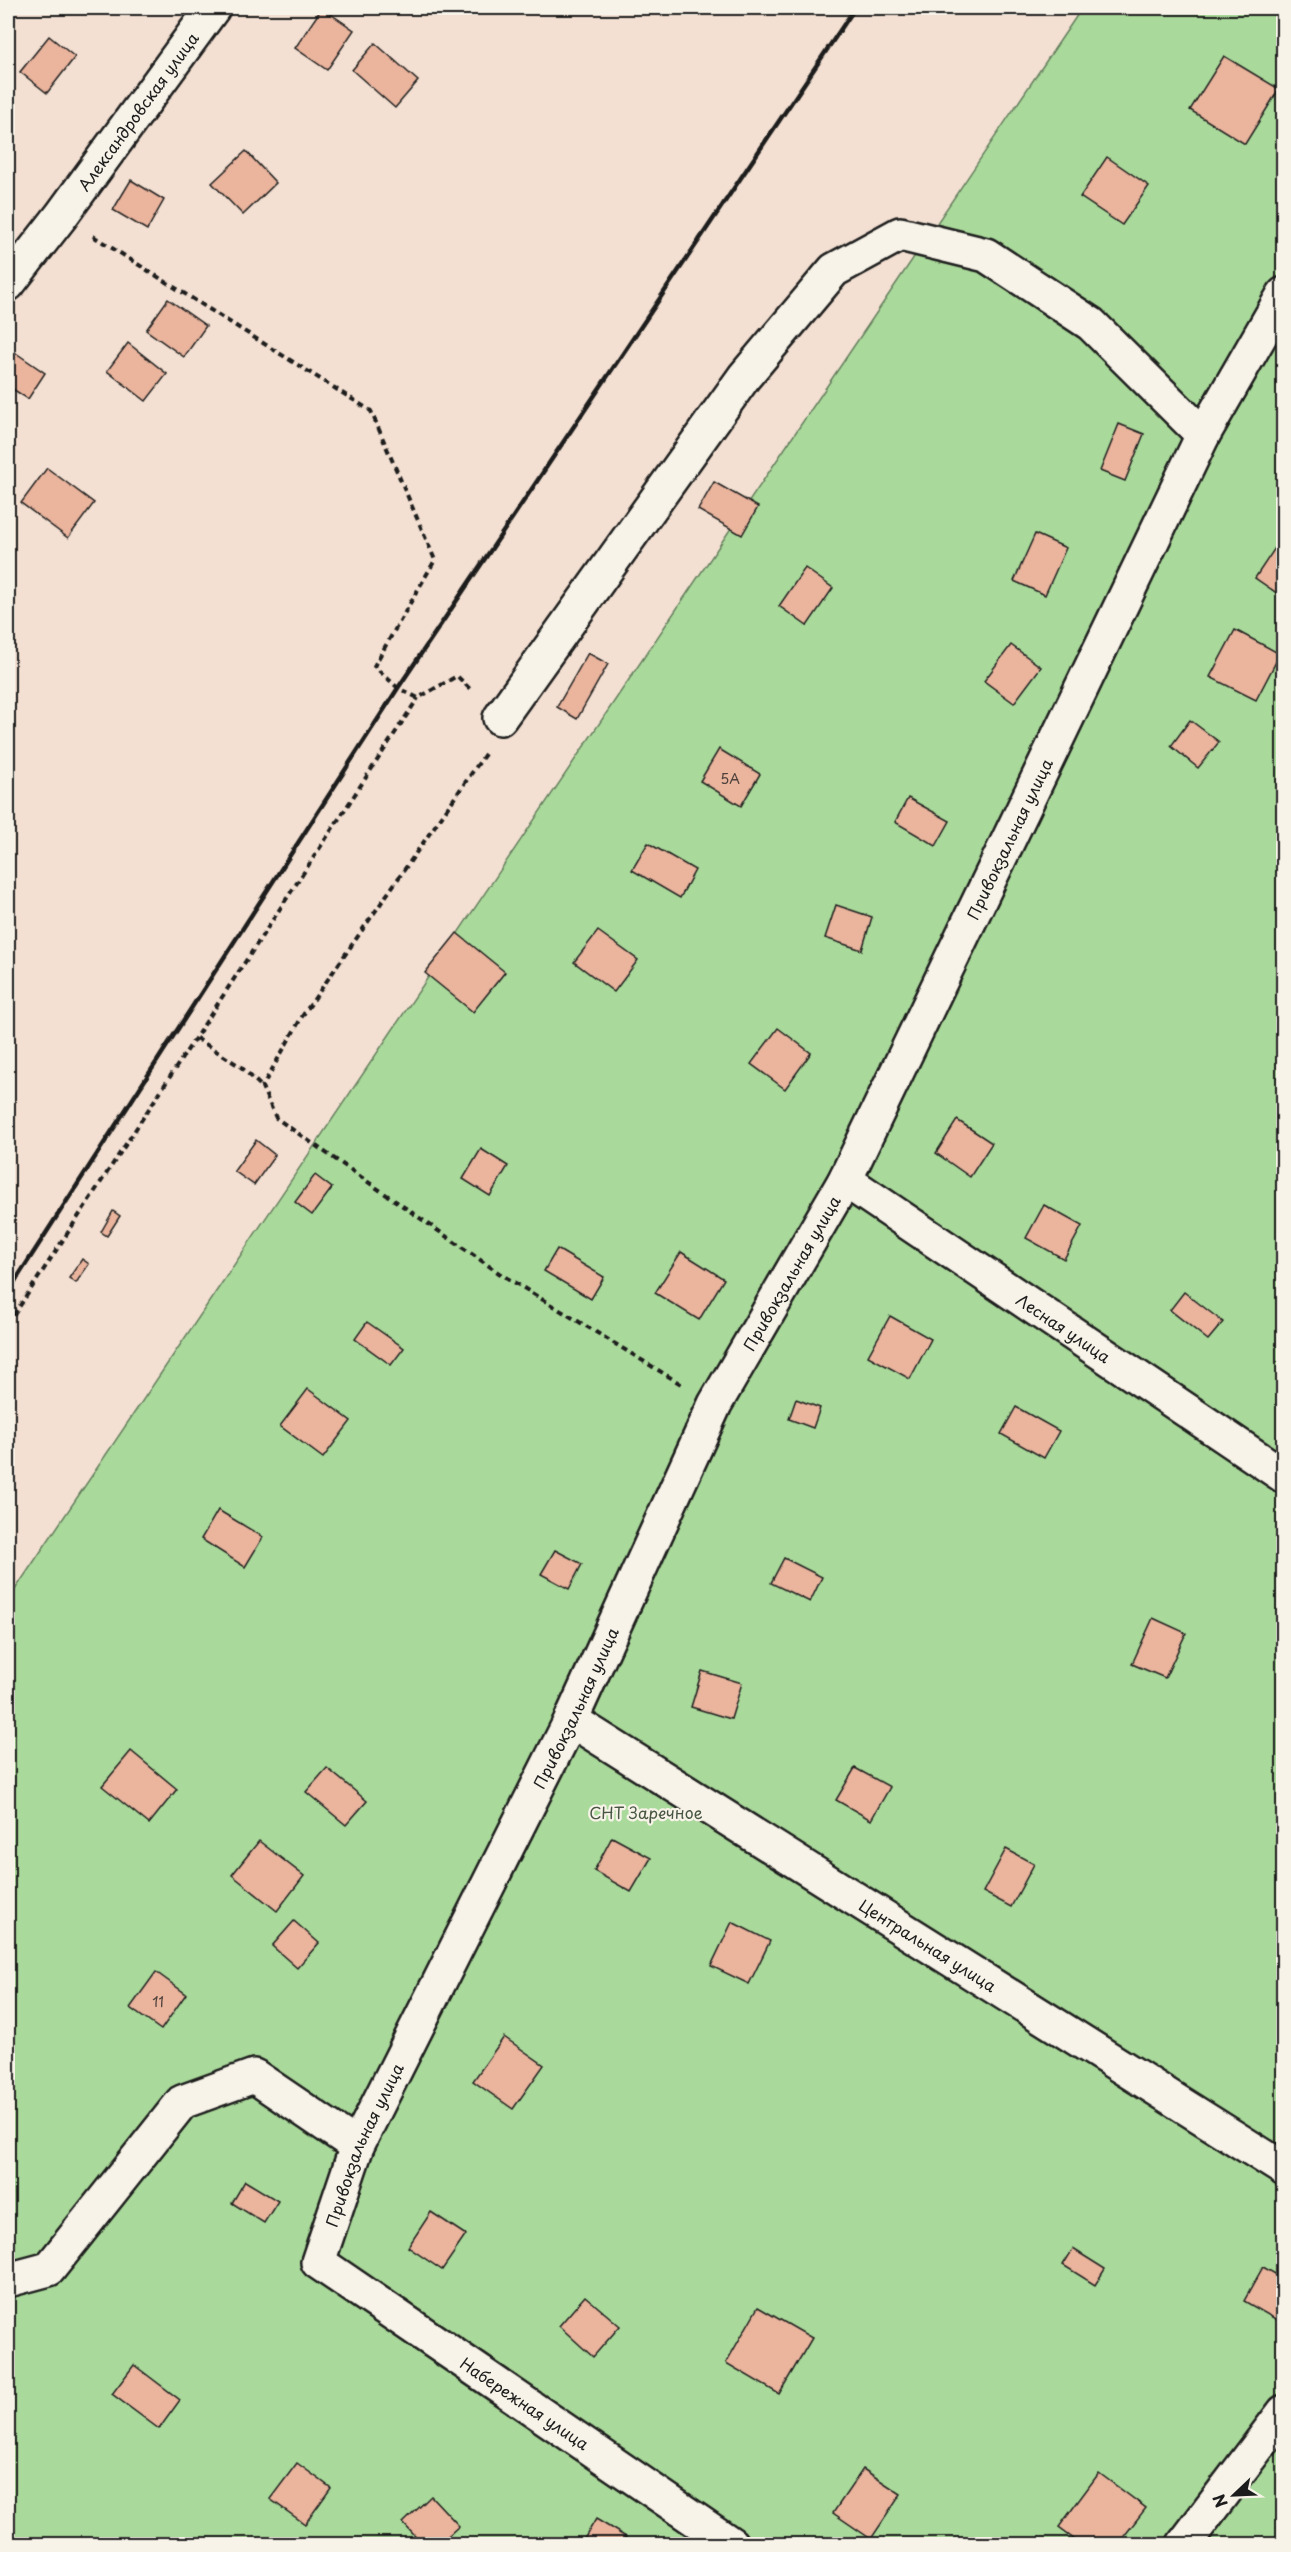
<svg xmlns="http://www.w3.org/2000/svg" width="1291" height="2552" viewBox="0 0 1291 2552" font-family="'Playpen Sans',sans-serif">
<rect width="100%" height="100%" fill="#f3e0d2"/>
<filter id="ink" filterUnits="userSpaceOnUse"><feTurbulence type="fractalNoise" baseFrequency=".0167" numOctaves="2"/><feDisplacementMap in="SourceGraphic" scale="12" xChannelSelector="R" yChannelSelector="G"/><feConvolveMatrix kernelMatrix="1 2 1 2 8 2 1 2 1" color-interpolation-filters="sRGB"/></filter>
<g filter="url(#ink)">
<path fill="#aada9b" stroke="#637b5c" stroke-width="1.5" d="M1082,8H1283V2544H8V1600Z"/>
<g fill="#eab49d" stroke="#1c1c1c" stroke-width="1.5">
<path d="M322,8L354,30L327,70L295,48Z"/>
<path d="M1261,8H1284V15Z"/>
<path d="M49,36L75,57L47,93L20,72Z"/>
<path d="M375,43L418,81L395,108L352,70Z"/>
<path d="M1224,56L1279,89L1245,144L1190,110Z"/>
<path d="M246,151L276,183L243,215L212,183Z"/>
<path d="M1107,157L1149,186L1122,225L1080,197Z"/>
<path d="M131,180L164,200L147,230L113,210Z"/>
<path d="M168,299L206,326L184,357L146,330Z"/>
<path d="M128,343L167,374L146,401L107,371Z"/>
<path d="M13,351L45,373L28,399L8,386V359Z"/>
<path d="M1119,424L1144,434L1125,481L1100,471Z"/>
<path d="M47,468L94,503L68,538L21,503Z"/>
<path d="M714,482L758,507L742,535L698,510Z"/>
<path d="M1035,534L1066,548L1045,595L1014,581Z"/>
<path d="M1279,542L1284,545V598L1255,578Z"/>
<path d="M805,568L833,588L807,626L779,606Z"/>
<path d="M1235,630L1280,654L1256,700L1210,677Z"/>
<path d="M1011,645L1041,667L1014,703L984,681Z"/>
<path d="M588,653L608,664L577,719L557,707Z"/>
<path d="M1190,720L1219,742L1198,768L1171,746Z"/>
<path d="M719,749L760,774L741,806L700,781Z"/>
<path d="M908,798L950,821L936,846L895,822Z"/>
<path d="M648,843L695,870L680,898L632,870Z"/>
<path d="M836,905L872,917L862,950L825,938Z"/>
<path d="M598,931L638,960L614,992L574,962Z"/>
<path d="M457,933L505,972L473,1012L425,973Z"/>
<path d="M778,1028L811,1053L785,1089L751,1064Z"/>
<path d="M957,1120L992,1143L970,1177L936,1153Z"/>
<path d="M256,1140L275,1155L254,1185L234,1171Z"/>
<path d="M481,1149L508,1166L490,1196L463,1179Z"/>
<path d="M315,1175L332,1188L312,1215L295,1202Z"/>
<path d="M1044,1205L1082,1226L1064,1259L1026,1238Z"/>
<path d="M113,1211L120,1216L107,1236L101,1232Z"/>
<path d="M557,1249L604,1277L591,1299L544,1271Z"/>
<path d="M681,1252L724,1279L699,1320L655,1293Z"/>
<path d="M82,1259L89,1264L76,1283L69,1278Z"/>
<path d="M1184,1292L1223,1322L1208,1340L1170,1310Z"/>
<path d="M890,1316L931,1339L910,1379L868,1356Z"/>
<path d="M367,1322L404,1348L391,1365L355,1339Z"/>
<path d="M308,1389L351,1421L323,1458L280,1426Z"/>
<path d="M796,1399L820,1408L813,1428L789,1419Z"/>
<path d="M1016,1407L1059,1431L1044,1458L1001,1434Z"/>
<path d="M218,1510L263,1537L245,1567L201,1539Z"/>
<path d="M555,1550L582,1564L569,1589L541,1574Z"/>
<path d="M784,1558L822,1577L810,1602L771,1583Z"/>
<path d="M1153,1618L1186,1633L1165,1678L1132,1664Z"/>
<path d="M702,1671L742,1683L731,1719L691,1707Z"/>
<path d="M131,1751L177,1789L149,1824L102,1786Z"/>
<path d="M327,1768L367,1801L346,1825L306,1792Z"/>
<path d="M855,1768L890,1787L871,1820L836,1800Z"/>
<path d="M612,1837L651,1858L631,1892L594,1871Z"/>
<path d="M259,1841L304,1876L277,1911L232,1875Z"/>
<path d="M1006,1849L1034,1864L1011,1907L983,1892Z"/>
<path d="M294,1921L319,1943L297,1968L272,1946Z"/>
<path d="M732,1922L770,1941L749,1984L711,1966Z"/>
<path d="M156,1972L186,1994L161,2030L130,2008Z"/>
<path d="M504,2037L544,2065L513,2109L473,2081Z"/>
<path d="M8,2052L15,2058L8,2068Z"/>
<path d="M245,2181L278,2201L264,2223L232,2203Z"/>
<path d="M431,2212L466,2235L442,2270L408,2247Z"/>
<path d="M1073,2249L1105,2269L1095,2285L1063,2265Z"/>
<path d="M1263,2267L1284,2279V2324L1244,2301Z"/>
<path d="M585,2296L620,2326L593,2357L559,2326Z"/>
<path d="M758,2307L812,2338L779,2394L726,2363Z"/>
<path d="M134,2365L180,2400L159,2429L112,2394Z"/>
<path d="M297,2463L331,2488L305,2524L270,2499Z"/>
<path d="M863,2469L901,2494L871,2539L833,2513Z"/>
<path d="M1099,2473L1146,2508L1118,2544H1082L1059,2527Z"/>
<path d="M431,2496L459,2526L439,2544H422L403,2523Z"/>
<path d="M596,2519L626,2537L621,2544H581Z"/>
</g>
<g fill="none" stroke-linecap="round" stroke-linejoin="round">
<g stroke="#1c1c1c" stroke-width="38">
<g id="street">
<path id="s1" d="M8,284L61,216L213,8"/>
<path d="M500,718L744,377L834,270L900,234L986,255L1091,324L1203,435"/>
<path id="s2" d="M845,1180L1284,1476"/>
<path id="s3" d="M571,1720L1284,2169"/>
<path d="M8,2280L49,2269L182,2102L254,2076L357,2146"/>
<path id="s4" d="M731,2544L318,2262L357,2146L571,1720L715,1404L845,1180L1203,435L1284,294"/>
<path d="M1184,2544L1284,2412"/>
</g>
</g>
<g stroke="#1c1c1c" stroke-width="4" stroke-dasharray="6 4.5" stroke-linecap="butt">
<path d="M93,236L371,411L435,560L374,666L398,688L418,698L457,676L471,690"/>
<path d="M485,754L303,1015L262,1087L276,1118L499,1273L681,1384"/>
<path d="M196,1038L241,1067L262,1087"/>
<path d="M8,1324L418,698"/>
</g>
<use href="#street" stroke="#f7f3e8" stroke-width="33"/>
<path stroke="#1c1c1c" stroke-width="4.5" d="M8,1292L398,688L855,8"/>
</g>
</g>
<g text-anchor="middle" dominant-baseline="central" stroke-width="4.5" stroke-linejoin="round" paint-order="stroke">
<g font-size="14" fill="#50423c">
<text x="730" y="778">5А</text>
<text x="158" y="2001">11</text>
</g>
<g font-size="16" fill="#1c1c1c" stroke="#f7f3e8">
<text stroke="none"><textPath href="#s1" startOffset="216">Александровская улица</textPath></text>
<text stroke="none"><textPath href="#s4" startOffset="2084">Привокзальная улица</textPath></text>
<text stroke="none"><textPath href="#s4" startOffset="1598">Привокзальная улица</textPath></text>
<text stroke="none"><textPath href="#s2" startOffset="264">Лесная улица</textPath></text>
<text stroke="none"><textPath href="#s4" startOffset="1112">Привокзальная улица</textPath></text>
<text stroke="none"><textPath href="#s3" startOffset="422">Центральная улица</textPath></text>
<text stroke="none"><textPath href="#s4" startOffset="626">Привокзальная улица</textPath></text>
<text transform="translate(525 2403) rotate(34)">Набережная улица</text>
</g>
<g font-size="16" fill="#475542" stroke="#f7f3e8">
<text x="646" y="1812">СНТ Заречное</text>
</g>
</g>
<rect width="1291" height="2552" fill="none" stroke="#f7f3e8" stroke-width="30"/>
<rect x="15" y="15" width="1261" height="2522" fill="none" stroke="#1c1c1c" stroke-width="2" filter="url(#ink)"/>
<g transform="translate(1234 2495) rotate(247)" stroke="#f7f3e8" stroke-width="4.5" paint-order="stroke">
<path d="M0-4.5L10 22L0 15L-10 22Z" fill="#1c1c1c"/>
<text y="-9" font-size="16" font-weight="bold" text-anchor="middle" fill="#1c1c1c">N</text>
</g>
</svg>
